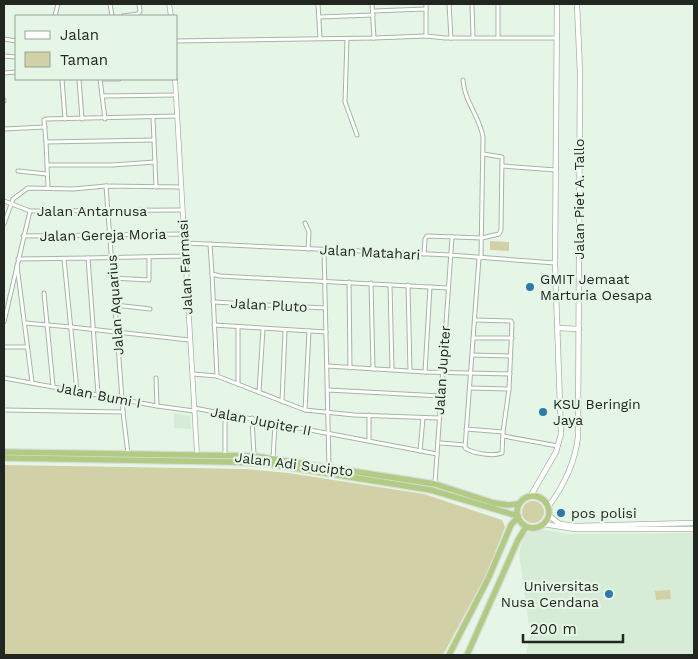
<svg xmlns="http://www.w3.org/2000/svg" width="698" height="659" viewBox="0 0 698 659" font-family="'Work Sans',sans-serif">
<rect width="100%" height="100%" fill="#e6f6e6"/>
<g fill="#d7ecd7">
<path d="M174,413L190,416L191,429L174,428Z"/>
<path d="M541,529L568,534L694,533V655H526L530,634L519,553L524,535L531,531Z"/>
</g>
<g fill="#d1d0a6">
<path d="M490,241L509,242V251L490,250Z"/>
<path d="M4,465L246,469L288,473L424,494L502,520L505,527L487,573L443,655H4Z"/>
<circle cx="533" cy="512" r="11"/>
<path d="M670,590L671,599L656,600L655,591Z"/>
</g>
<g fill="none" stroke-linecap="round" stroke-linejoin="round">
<g stroke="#a6b4a5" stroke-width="5">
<g id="minor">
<path d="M110,4L112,16"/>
<path d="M318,4L320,38"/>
<path d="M372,4L374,38"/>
<path d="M449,4L451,38"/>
<path d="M472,4L473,37"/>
<path d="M498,4V37"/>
<path d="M373,11L426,9"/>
<path d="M55,16L58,4"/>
<path d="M123,16L138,14L140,11L139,4"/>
<path d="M319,17L373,15"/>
<path d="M426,36V4"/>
<path d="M4,39L16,41"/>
<path d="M347,39L345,102L357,135"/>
<path d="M176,41L374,38L426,36L445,38H557"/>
<path d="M4,56L16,57"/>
<path d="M4,73L16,72"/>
<path d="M62,79L65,119"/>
<path d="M79,79L82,119"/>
<path d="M100,79L105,119"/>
<path d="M101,79H119"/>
<path d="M463,80C464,101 480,117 483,137L481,258"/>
<path d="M102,96L175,95"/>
<path d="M4,100V101"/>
<path d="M153,118L156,187"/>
<path d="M4,129L45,127"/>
<path d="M46,142L44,120L46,119L177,116"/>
<path d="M47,165H112L155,162"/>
<path d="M502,166L556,170"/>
<path d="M18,171L47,174"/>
<path d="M106,186L123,412L128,454"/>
<path d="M48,188L46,142L154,140"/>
<path d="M4,201L30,211L182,210"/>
<path d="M305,223L309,232L308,249"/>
<path d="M4,224L13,199L28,188L73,189L106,186L181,187"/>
<path d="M23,236L183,234"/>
<path d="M184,243L450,255L555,263"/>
<path d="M210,244L212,274L220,276L448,288"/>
<path d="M324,250L329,467"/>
<path d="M424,254L425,239L427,236L482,238L499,234L501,230L502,157L483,154"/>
<path d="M88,258L184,256"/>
<path d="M18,259L88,258L98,394"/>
<path d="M64,259L77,391"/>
<path d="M17,266L32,382"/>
<path d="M212,274L217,376L305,410L354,415L439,418"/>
<path d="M112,278L149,280V258"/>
<path d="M349,282L350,368"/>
<path d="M371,283L373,369"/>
<path d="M390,285L392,370"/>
<path d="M408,285L410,371"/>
<path d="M430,287L425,372L510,374"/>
<path d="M44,293L53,386"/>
<path d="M213,302L325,308"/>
<path d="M115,305L150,309"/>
<path d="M475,320L511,321L512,323L509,389L503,432"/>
<path d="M4,322L30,211"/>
<path d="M25,323L71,327L189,340"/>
<path d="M214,325L326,332"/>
<path d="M238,327V384"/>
<path d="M473,338H512"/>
<path d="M4,347H27"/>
<path d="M472,355L511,356"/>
<path d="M327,366L425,372"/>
<path d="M193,374L217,376"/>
<path d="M4,378L157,406L194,411"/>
<path d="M156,378L157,406"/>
<path d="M470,388L509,389"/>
<path d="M328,390L441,396"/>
<path d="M259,392L263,329"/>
<path d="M282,401L285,331"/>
<path d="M194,408L437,454"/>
<path d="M4,410L123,412"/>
<path d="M305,410L309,331"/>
<path d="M369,415V441"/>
<path d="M252,418L254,455"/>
<path d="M466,429L503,432L502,453C493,457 472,453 465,448L479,258"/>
<path d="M503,436L558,446"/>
<path d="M441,443L465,445"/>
<path d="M420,451L423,418"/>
<path d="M225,455V413"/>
<path d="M273,459L275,423"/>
<path d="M435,483L452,237"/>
</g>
</g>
<g stroke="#a6b4a5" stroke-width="5.5">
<g id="tertiary">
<path d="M169,4L171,16"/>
<path d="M175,79L197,454"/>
</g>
</g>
<g stroke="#a6b4a5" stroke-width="6">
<g id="secondary">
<path d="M558,328L579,329"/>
<path d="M530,497L556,452L561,434L555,263L557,4"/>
<path d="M548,507C563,487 575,462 578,437L580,73L577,4"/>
<path d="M548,515L560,524L576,526L694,523"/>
<path d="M543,524L575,529H694"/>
</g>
</g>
<g stroke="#dbdcdb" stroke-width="8">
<g id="trunk">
<path d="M4,452L254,456L435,484L494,503L508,505L519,504"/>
<path d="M4,458L232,462L269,464L431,490L518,516"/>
<circle cx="533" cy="512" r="16"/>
<path d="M449,655L488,579L511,525L518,517"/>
<path d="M467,655L518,540L526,527"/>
</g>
</g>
<use href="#minor" stroke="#fff" stroke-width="3"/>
<use href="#tertiary" stroke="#fff" stroke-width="4"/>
<use href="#secondary" stroke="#fff" stroke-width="4.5"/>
<use href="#trunk" stroke="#b2cb84" stroke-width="5.5"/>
</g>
<g fill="#2d79ac" stroke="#e6f6e6" stroke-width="2">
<circle cx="530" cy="287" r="5"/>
<circle cx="543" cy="412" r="5"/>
<circle cx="561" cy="513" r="5"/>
<circle cx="609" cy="594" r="5"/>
</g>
<g text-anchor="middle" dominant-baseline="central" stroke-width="4.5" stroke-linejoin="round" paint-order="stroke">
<g font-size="14" fill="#212621" stroke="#e6f6e6">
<text transform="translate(579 199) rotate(-90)">Jalan Piet A. Tallo</text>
<text x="92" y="211">Jalan Antarnusa</text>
<text transform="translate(103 235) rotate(-1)">Jalan Gereja Moria</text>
<text transform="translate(370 252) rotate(3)">Jalan Matahari</text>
<text transform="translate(185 267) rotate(-93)">Jalan Farmasi</text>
<text transform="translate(115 305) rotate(-94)">Jalan Aquarius</text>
<text transform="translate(269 305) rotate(3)">Jalan Pluto</text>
<text transform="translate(442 370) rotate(-86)">Jalan Jupiter</text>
<text transform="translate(99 395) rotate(11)">Jalan Bumi I</text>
<text transform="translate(261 421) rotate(11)">Jalan Jupiter II</text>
<text transform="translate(294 464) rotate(7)">Jalan Adi Sucipto</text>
</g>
<g font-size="14" fill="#212621" stroke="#e6f6e6" text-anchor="start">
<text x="540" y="279">GMIT Jemaat<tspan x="540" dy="16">Marturia Oesapa</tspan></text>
<text x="553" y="404">KSU Beringin<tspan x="553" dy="16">Jaya</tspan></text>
<text x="571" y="513">pos polisi</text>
<text x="599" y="586" text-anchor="end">Universitas<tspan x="599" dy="16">Nusa Cendana</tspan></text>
</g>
</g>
<rect width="698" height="659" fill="none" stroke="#212621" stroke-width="10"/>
<rect x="15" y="15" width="162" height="65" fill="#e6f6e6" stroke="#97a397"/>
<rect x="25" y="31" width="25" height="8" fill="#ffffff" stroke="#97a397"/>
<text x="60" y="40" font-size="15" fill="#212621">Jalan</text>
<rect x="25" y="52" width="25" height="15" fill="#d1d0a6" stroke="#97a397"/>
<text x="60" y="65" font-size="15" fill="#212621">Taman</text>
<path d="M523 634v8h100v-8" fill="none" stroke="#212621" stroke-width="2.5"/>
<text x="530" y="634" font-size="15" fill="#212621" stroke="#e6f6e6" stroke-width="4" paint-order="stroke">200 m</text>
</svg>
